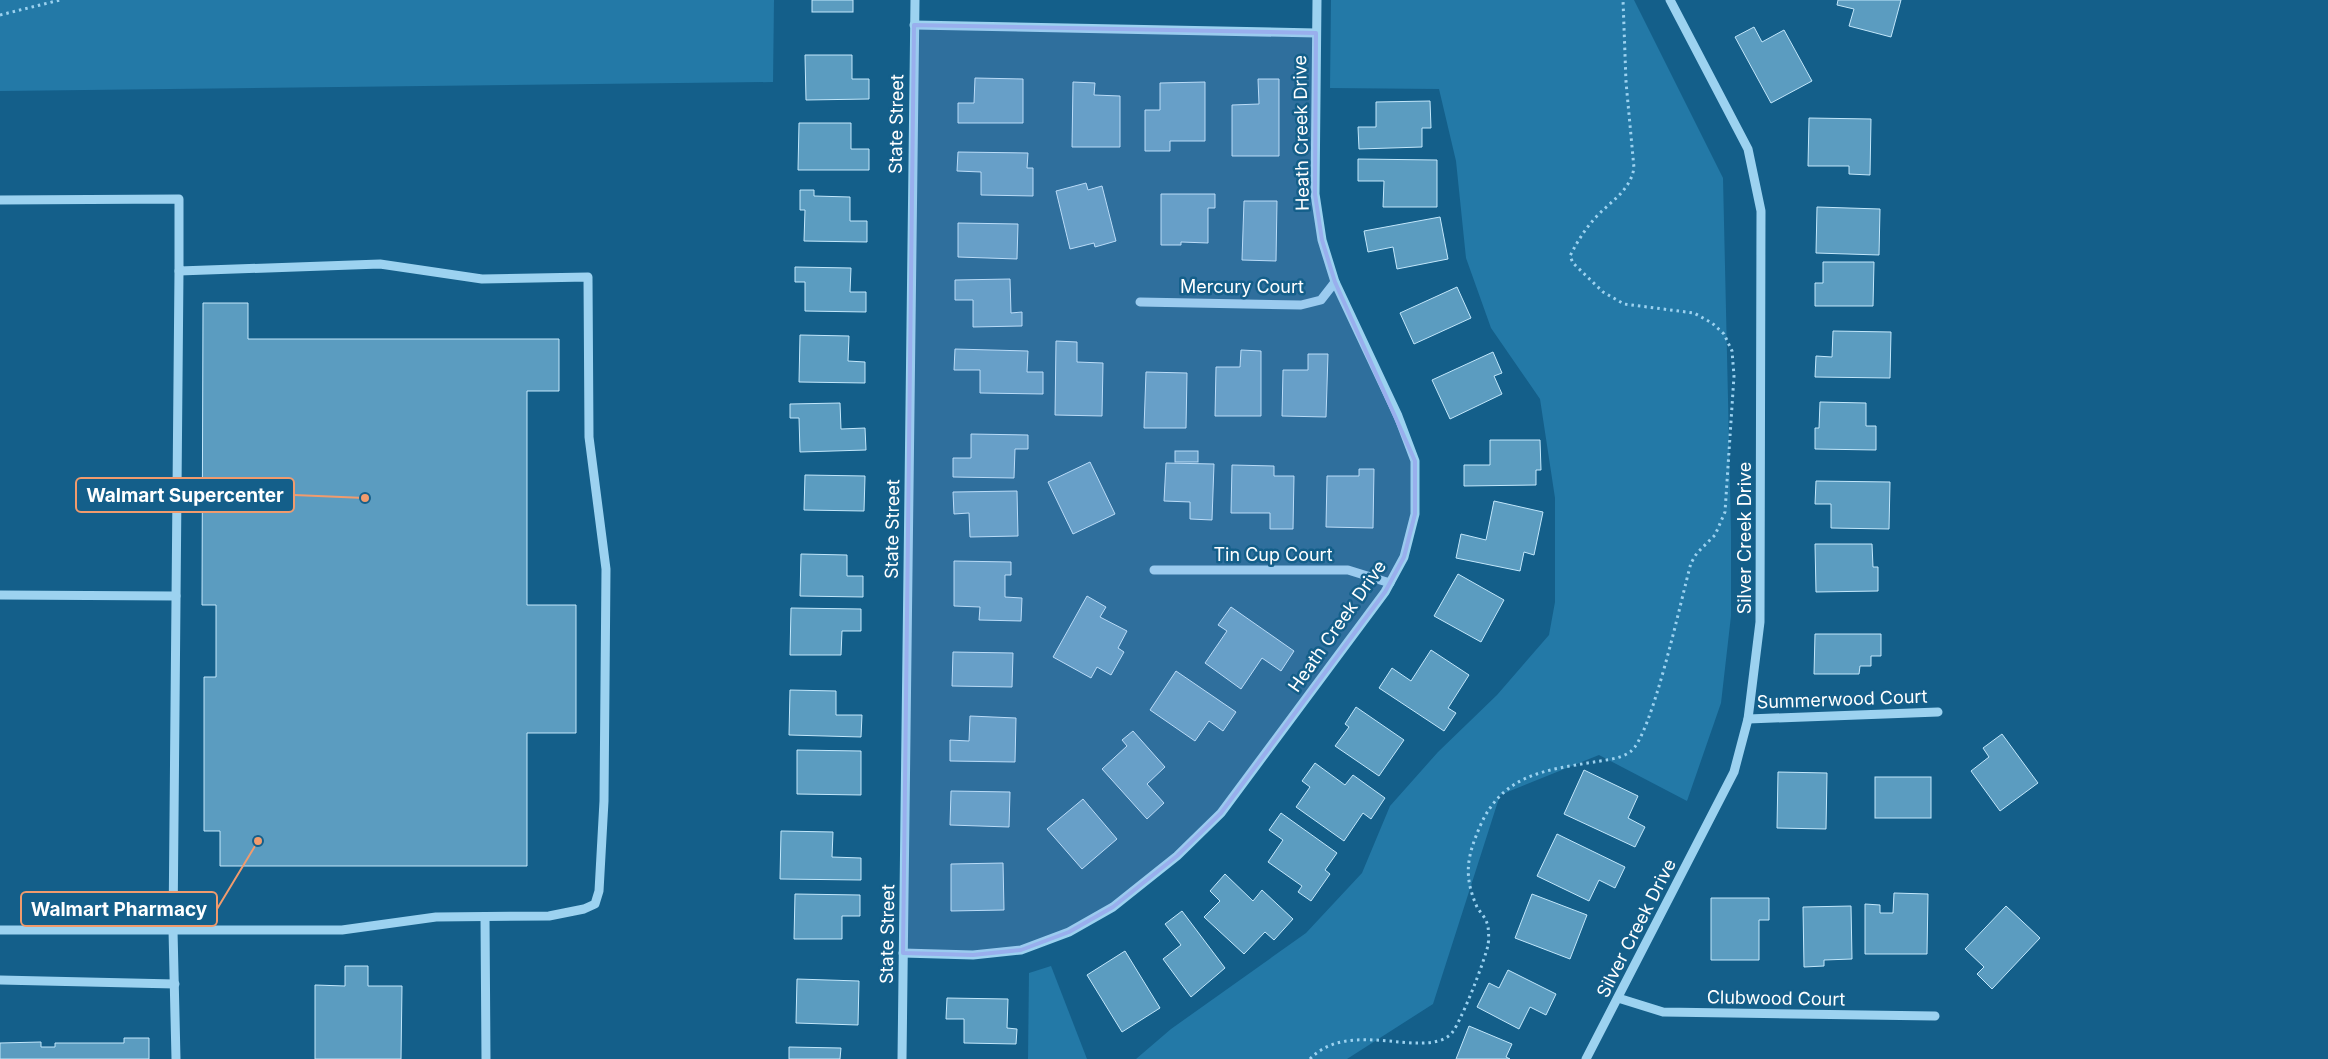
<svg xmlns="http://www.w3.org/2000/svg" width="2328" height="1059" viewBox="0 0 2328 1059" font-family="Inter,sans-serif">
<rect width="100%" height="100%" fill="#145f8a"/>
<g fill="#2379a7">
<path d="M0,0H774L773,82L0,91Z"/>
<path d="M1331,0H1634L1723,178L1731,531V616L1721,703L1687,801L1599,755L1500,795L1433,1004L1347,1059H1136L1171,1029L1306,933L1362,873L1390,806L1438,752L1497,695L1549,635L1555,602V498L1540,399L1491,328L1466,258L1456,161L1439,89L1330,88Z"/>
<path d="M1051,966L1087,1059H1028L1029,973Z"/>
</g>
<g fill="#5b9cc0" stroke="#c2e7fb">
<rect x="812" y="0" width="41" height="12"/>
<path d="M1838,0H1901L1891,37L1849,26L1854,9L1837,5Z"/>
<path d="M1754,27L1762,42L1784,30L1812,81L1771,103L1735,37Z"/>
<path d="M805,55H852V79H869V99L806,100Z"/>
<path d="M975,78L1023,79V123H958V103H974Z"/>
<path d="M1258,79H1279V156H1232V105L1259,104Z"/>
<path d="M1073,82L1095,83L1094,95L1120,96V147H1072Z"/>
<path d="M1205,82V141H1170V151H1145V110H1160V83Z"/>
<path d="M1430,101L1431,128H1422V147L1359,149L1358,127H1376V102Z"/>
<path d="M1809,118L1871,119L1870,175L1849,174V166H1808Z"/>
<path d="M799,123H851V149H869V170H798Z"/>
<path d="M958,152L1028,153L1027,168H1033V196L981,195V172L957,171Z"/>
<path d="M1358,159L1437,160V207H1383L1384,181H1358Z"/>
<path d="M1086,183L1088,190L1102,186L1116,241L1095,247L1094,243L1070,249L1056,191Z"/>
<path d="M800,190H814V196L850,197V221H867V242L804,241L805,210H800Z"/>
<path d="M1161,194H1215V208H1208V243L1181,242V245H1161Z"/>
<path d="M1244,201H1277L1276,261L1242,260Z"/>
<path d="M1817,207L1880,209L1879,255L1816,253Z"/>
<path d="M1440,217L1448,259L1397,269L1393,247L1368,252L1364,231Z"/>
<path d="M958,223L1018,224L1017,259L958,257Z"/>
<path d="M1823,262H1874L1873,306H1815V283H1823Z"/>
<path d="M795,267L851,268L850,292H866V312L805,311V282H795Z"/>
<path d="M1010,279L1011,313L1022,312V326L973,327V300H955V280Z"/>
<path d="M1457,287L1471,318L1414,344L1400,313Z"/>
<path d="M203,303H248V339H559V391H527V605H576V733H527V866H220V831H204V677H216V605H202Z"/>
<path d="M1833,331L1891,332L1890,378L1815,377L1816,356L1832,357Z"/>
<path d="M800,335L849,336L848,361L865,362V383L799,382Z"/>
<path d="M1056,341L1077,342V362L1103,363L1102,416L1055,415Z"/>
<path d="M955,349L1028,351L1027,372H1043V394L980,393V370H954Z"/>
<path d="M1241,350L1261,351V416H1215L1216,367H1240Z"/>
<path d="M1493,352L1502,373L1494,376L1502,394L1450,419L1432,380Z"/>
<path d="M1308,354H1328L1326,417L1282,416L1283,370H1308Z"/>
<path d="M1146,372L1187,373L1186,428H1144Z"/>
<path d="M1820,402L1866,403V426H1876V450L1815,449V428H1819Z"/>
<path d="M840,403L841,429L865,428L866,450L800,452L799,418H790V404Z"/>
<path d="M971,434L1028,435V449H1015L1014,478L953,477V458H971Z"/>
<path d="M1490,440H1540L1541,470H1536V485L1464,486V465H1490Z"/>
<rect x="1175" y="451" width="23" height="11"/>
<path d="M1090,462L1115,514L1073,534L1048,482Z"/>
<path d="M1166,463L1214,464L1212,520L1190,519V502L1164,501Z"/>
<path d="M1232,465L1274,466V476H1294L1293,529H1270V513H1231Z"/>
<path d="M1359,469H1374L1373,528L1326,527L1327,476H1359Z"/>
<path d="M805,475L865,476L864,511L804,510Z"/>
<path d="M1816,481L1890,482L1889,529L1831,528V504H1815Z"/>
<path d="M1017,491L1018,536L970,537L969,513L954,514L953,492Z"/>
<path d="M1494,501L1543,512L1534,555L1524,552L1520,571L1456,558L1461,534L1486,540Z"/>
<path d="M1815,544H1872L1873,567H1878V591L1816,592Z"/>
<path d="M801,554L847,555V576H863V597L800,596Z"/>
<path d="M954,561L1011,562V575H1005V597L1022,598L1021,621L979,620L980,607L954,606Z"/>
<path d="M1458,574L1504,600L1481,642L1434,616Z"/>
<path d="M1087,596L1106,607L1100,617L1127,631L1118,648L1124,652L1111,675L1097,667L1091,678L1053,657Z"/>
<path d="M1231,607L1294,651L1281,671L1262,658L1241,689L1205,663L1227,631L1218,625Z"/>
<path d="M791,608L861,609V631H842L841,655H790Z"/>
<path d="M1815,634H1881V656H1871V666H1860L1859,674H1814Z"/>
<path d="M1431,650L1469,675L1448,708L1456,713L1444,731L1379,688L1392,668L1411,681Z"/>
<path d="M953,652L1013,653L1012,687L952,686Z"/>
<path d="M1176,671L1236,712L1223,731L1209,721L1195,741L1150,710Z"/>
<path d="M790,690L836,691V715H862L861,737L789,735Z"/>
<path d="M1356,707L1404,740L1379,776L1335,746L1349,727L1345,724Z"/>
<path d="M970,716L1016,718L1015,762L950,761V740L969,741Z"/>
<path d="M1133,731L1165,767L1147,784L1164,803L1147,819L1102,769L1127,746L1122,740Z"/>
<path d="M2002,734L2038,783L2000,811L1971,771L1989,757L1983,748Z"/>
<path d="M797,750L861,751V795L797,794Z"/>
<path d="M1315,763L1345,785L1353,775L1385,798L1371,819L1363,813L1344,841L1296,807L1310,787L1302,781Z"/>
<path d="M1584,770L1638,796L1628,818L1645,827L1635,847L1564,814Z"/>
<path d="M1778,772L1827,773L1826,829L1777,828Z"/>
<rect x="1875" y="777" width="56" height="41"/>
<path d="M951,791L1010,792L1009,827L950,825Z"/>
<path d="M1083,799L1117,839L1082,869L1047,829Z"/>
<path d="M1281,813L1337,853L1325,870L1330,874L1311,901L1298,892L1302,886L1268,862L1283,840L1269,830Z"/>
<path d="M781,831L833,832L832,857L861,858V880L780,879Z"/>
<path d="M1557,834L1625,867L1615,888L1599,880L1589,901L1537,876Z"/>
<path d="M1003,863L1004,910L951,911V864Z"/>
<path d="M1225,874L1253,901L1262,890L1293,919L1274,940L1265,932L1244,954L1204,917L1220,901L1210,891Z"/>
<path d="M1894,893L1928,894L1927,954H1865V904L1880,905V913H1893Z"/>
<path d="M795,894L860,895V916H842V939H794Z"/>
<path d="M1532,894L1587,915L1570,959L1515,938Z"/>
<path d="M1711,898H1769V920H1759V960H1711Z"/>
<path d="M1851,906L1852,959L1824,960V966L1804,967L1803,907Z"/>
<path d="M2006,906L2040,938L1992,989L1977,974L1984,967L1965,949Z"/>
<path d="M1182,911L1225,968L1191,997L1163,959L1181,945L1165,924Z"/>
<path d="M1125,951L1160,1008L1122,1032L1087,975Z"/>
<path d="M345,966H368V986H402L401,1059H315V985L345,986Z"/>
<path d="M1508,970L1556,994L1546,1015L1530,1007L1519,1029L1477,1007L1489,983L1499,988Z"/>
<path d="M797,979L859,981L858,1025L796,1023Z"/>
<path d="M947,998L1008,999L1007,1028L1017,1029L1016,1044L964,1043V1019H946Z"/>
<path d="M1469,1026L1512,1044L1506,1057L1510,1059H1456Z"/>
<path d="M124,1038H149V1059H0V1043L41,1042V1047H55V1043H124Z"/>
<path d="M789,1047L841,1048L840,1059H789Z"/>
</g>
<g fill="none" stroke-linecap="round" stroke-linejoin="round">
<g stroke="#9cd2f0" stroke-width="3" stroke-dasharray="2.5 4" stroke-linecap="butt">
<path d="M0,15L60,0"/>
<path d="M1310,1059C1349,1018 1421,1059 1450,1035C1459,1028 1485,960 1488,945C1489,940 1489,928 1487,923C1485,917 1480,912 1477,907C1463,875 1467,856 1481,824C1504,774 1546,770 1594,762C1605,760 1620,759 1630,752C1652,737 1682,595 1691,563L1697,553L1715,535L1725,512L1734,376L1732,351L1724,334L1712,323L1694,313L1624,304L1603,292L1573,263L1570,256C1577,242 1585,229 1596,217C1611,201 1630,191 1634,168L1626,82L1623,0"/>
</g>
<g stroke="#9cd2f0" stroke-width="9">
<path d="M914,25L1316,33"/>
<path d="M0,200L179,199V271L380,264L482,279L588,277L589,437L606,569L604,801L599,891L595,904L584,909L549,916L436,917L342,930H0"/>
<path d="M1140,302L1301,305L1321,300L1335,282"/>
<path d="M1154,570H1348L1390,583"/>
<path d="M0,595L176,596"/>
<path d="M1748,719L1938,712"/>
<path d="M485,917L486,1059"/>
<path d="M903,953L973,955L1021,950L1069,932L1113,907L1177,856L1221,813L1385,592L1404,557L1415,514V461L1398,416L1335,282L1322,240L1315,194L1317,0"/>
<path d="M0,980L175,984"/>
<path d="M1618,998L1663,1012L1935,1016"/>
<path d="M176,1059L173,930L179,271"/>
<path d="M902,1059L915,0"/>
<path d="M1586,1059L1734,772L1748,719L1760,622L1761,211L1748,149L1670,0"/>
</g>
</g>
<path fill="#99afed" fill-opacity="0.2" stroke="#99afed" stroke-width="4" stroke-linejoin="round" d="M914,25L1316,33L1315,194L1322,240L1335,282L1415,461V514L1404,557L1385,592L1221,813L1177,856L1113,907L1069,932L1021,950L973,955L903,953Z"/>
<g text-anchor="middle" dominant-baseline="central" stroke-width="5" stroke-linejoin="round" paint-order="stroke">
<g font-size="18" fill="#fff" stroke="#145f8a">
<text transform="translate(896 124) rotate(-89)">State Street</text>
<text transform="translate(1301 133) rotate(-91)">Heath Creek Drive</text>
<text x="1242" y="286">Mercury Court</text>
<text transform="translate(892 529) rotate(-89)">State Street</text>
<text transform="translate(1744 538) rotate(-90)">Silver Creek Drive</text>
<text x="1273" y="554">Tin Cup Court</text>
<text transform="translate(1337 626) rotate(-55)">Heath Creek Drive</text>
<text transform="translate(1842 699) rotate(-2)">Summerwood Court</text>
<text transform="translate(1636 928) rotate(-63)">Silver Creek Drive</text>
<text transform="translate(887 934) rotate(-89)">State Street</text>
<text transform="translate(1776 998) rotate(1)">Clubwood Court</text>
</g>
</g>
<path fill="none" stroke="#f19b6d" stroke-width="2" d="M365 498L294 495M258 841L217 909"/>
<g fill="#f19b6d" stroke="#145f8a" stroke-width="2">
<circle cx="365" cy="498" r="5"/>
<circle cx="258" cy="841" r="5"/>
</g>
<g fill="#145f8a" stroke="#f19b6d" stroke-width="2">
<rect x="76" y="478" width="218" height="34" rx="5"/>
<rect x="21" y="892" width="196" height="34" rx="5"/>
</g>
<g font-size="19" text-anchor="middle" font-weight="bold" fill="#fff">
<text x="185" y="502">Walmart Supercenter</text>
<text x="119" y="916">Walmart Pharmacy</text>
</g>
</svg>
